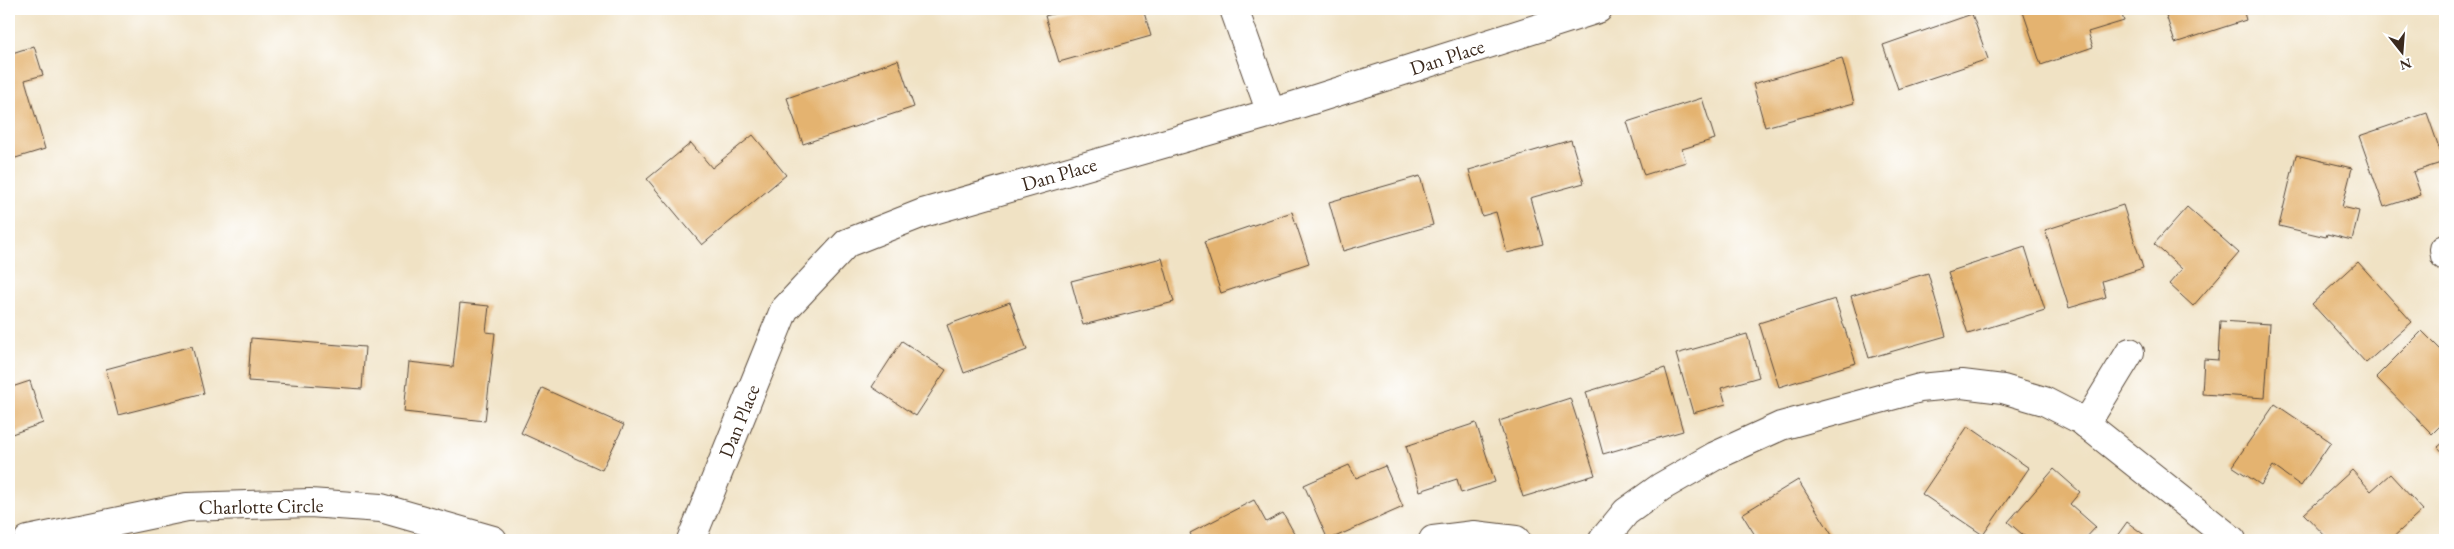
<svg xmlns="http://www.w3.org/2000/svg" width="2454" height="549" viewBox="0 0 2454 549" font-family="'EB Garamond',serif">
<rect width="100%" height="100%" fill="#fff"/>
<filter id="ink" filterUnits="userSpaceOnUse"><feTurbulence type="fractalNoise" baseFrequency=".02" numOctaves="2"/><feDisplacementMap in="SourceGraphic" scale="10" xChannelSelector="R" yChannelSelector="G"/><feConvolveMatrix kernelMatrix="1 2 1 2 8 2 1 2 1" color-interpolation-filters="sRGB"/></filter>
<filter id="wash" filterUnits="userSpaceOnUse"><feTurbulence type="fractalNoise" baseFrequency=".0096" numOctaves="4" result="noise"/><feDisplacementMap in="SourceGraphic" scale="20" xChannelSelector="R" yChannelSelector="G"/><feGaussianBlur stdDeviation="1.12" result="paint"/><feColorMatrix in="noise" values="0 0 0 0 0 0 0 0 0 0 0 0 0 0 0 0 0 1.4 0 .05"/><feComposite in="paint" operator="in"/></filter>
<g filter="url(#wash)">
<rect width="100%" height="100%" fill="#f0e2c4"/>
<g id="blocks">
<g fill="#e4b36f">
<path d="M1070,9H1143L1151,36L1059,62L1045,16Z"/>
<path d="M2022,9H2120L2124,21L2088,32L2093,47L2041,65Z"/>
<path d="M2164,9H2243L2246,20L2175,43Z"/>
<path d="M1972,14L1988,59L1898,89L1883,45Z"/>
<path d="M34,46L43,75L25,80L45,149L9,160V54Z"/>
<path d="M1842,58L1854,103L1765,127L1753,84Z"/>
<path d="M898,60L914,107L803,144L787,98Z"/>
<path d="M1702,98L1715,139L1682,149L1686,162L1644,175L1627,122Z"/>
<path d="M2427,113L2444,162L2413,172L2421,195L2384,207L2359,136Z"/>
<path d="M753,135L786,175L702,245L647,179L691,143L712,168Z"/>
<path d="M1571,140L1584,183L1530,198L1543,244L1507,253L1496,212L1482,216L1469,170Z"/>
<path d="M2296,155L2352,168L2342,207L2359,211L2352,240L2327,234L2326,237L2279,226Z"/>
<path d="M1420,176L1433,225L1343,251L1329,202Z"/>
<path d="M2123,205L2143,268L2102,281L2106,297L2069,308L2045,230Z"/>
<path d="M2187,207L2239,253L2193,306L2169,284L2182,269L2154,244Z"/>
<path d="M1292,212L1309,263L1221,293L1204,242Z"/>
<path d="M2025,247L2045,310L1968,334L1948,272Z"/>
<path d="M1162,258L1174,302L1083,325L1071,281Z"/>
<path d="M2358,262L2412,322L2366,363L2312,304Z"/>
<path d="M1928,273L1946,336L1869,358L1851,296Z"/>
<path d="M1835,299L1856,363L1779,387L1759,323Z"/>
<path d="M1010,302L1027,350L964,373L947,325Z"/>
<path d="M460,303L489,306L486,332L495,333L485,421L404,412L409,362L453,367Z"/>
<path d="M2220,321L2270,324L2265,398L2202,394L2204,359L2218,360Z"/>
<path d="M2422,331L2445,354V421L2432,434L2376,377Z"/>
<path d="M1747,334L1759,377L1721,388L1726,404L1693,413L1676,354Z"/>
<path d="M251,338L365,347L362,389L248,381Z"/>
<path d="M902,341L946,370L916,416L872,387Z"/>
<path d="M192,346L204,393L118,415L106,369Z"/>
<path d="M1665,368L1683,431L1603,454L1586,392Z"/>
<path d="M30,381L43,423L9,435V388Z"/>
<path d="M542,388L624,425L602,470L521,433Z"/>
<path d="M1570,398L1595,475L1523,497L1499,421Z"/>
<path d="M2275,404L2331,442L2301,486L2273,466L2261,485L2232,466Z"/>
<path d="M1476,423L1495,482L1461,493L1457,479L1420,491L1406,446Z"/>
<path d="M1968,426L2029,468L1983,535L1922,494Z"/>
<path d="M2445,441V455L2438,447Z"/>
<path d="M1349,465L1356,478L1385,466L1403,507L1328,540L1304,485Z"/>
<path d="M2054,469L2080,492L2070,504L2096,527L2084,540H2029L2008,522Z"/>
<path d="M2352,470L2371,491L2390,474L2423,510L2390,540H2329L2304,514Z"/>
<path d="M1798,480L1835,540H1758L1742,514Z"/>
<path d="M1254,500L1266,522L1283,513L1298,540H1193L1190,533Z"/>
<path d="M2127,522L2151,540H2114Z"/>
</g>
</g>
</g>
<g filter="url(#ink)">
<use href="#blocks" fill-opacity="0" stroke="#564637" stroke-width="1"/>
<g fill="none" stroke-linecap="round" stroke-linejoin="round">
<g stroke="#564637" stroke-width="30">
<g id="street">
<path d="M1234,9L1271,113"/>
<path d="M2444,249L2445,256"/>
<path d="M2086,424L2130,352"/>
<path d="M28,540L187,507L310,503L381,508L493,540"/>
<path d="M691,540L784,310L847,243L923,213L1271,113L1598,9"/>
<path d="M1433,540L1474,535L1516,540"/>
<path d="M1603,540L1626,512L1661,487L1715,456L1781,426L1920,388L1962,384L2003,389L2044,401L2081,420L2232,540"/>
</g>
</g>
<use href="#street" stroke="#fff" stroke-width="28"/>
</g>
</g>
<g text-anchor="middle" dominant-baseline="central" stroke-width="4.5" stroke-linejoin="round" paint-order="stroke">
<g font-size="20" fill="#3b2a1e" stroke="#fff">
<text transform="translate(1447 57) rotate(-18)">Dan Place</text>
<text transform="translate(1059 174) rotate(-16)">Dan Place</text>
<text transform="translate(739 421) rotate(-68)">Dan Place</text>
<text transform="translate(261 506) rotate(-1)">Charlotte Circle</text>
</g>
</g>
<rect width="2454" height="549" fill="none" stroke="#fff" stroke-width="30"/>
<g transform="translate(2402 52) rotate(163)" stroke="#ffffff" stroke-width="4" paint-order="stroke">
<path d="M0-4L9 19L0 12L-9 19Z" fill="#3b2a1e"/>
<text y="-8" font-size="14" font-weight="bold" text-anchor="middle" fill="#3b2a1e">N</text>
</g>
</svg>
